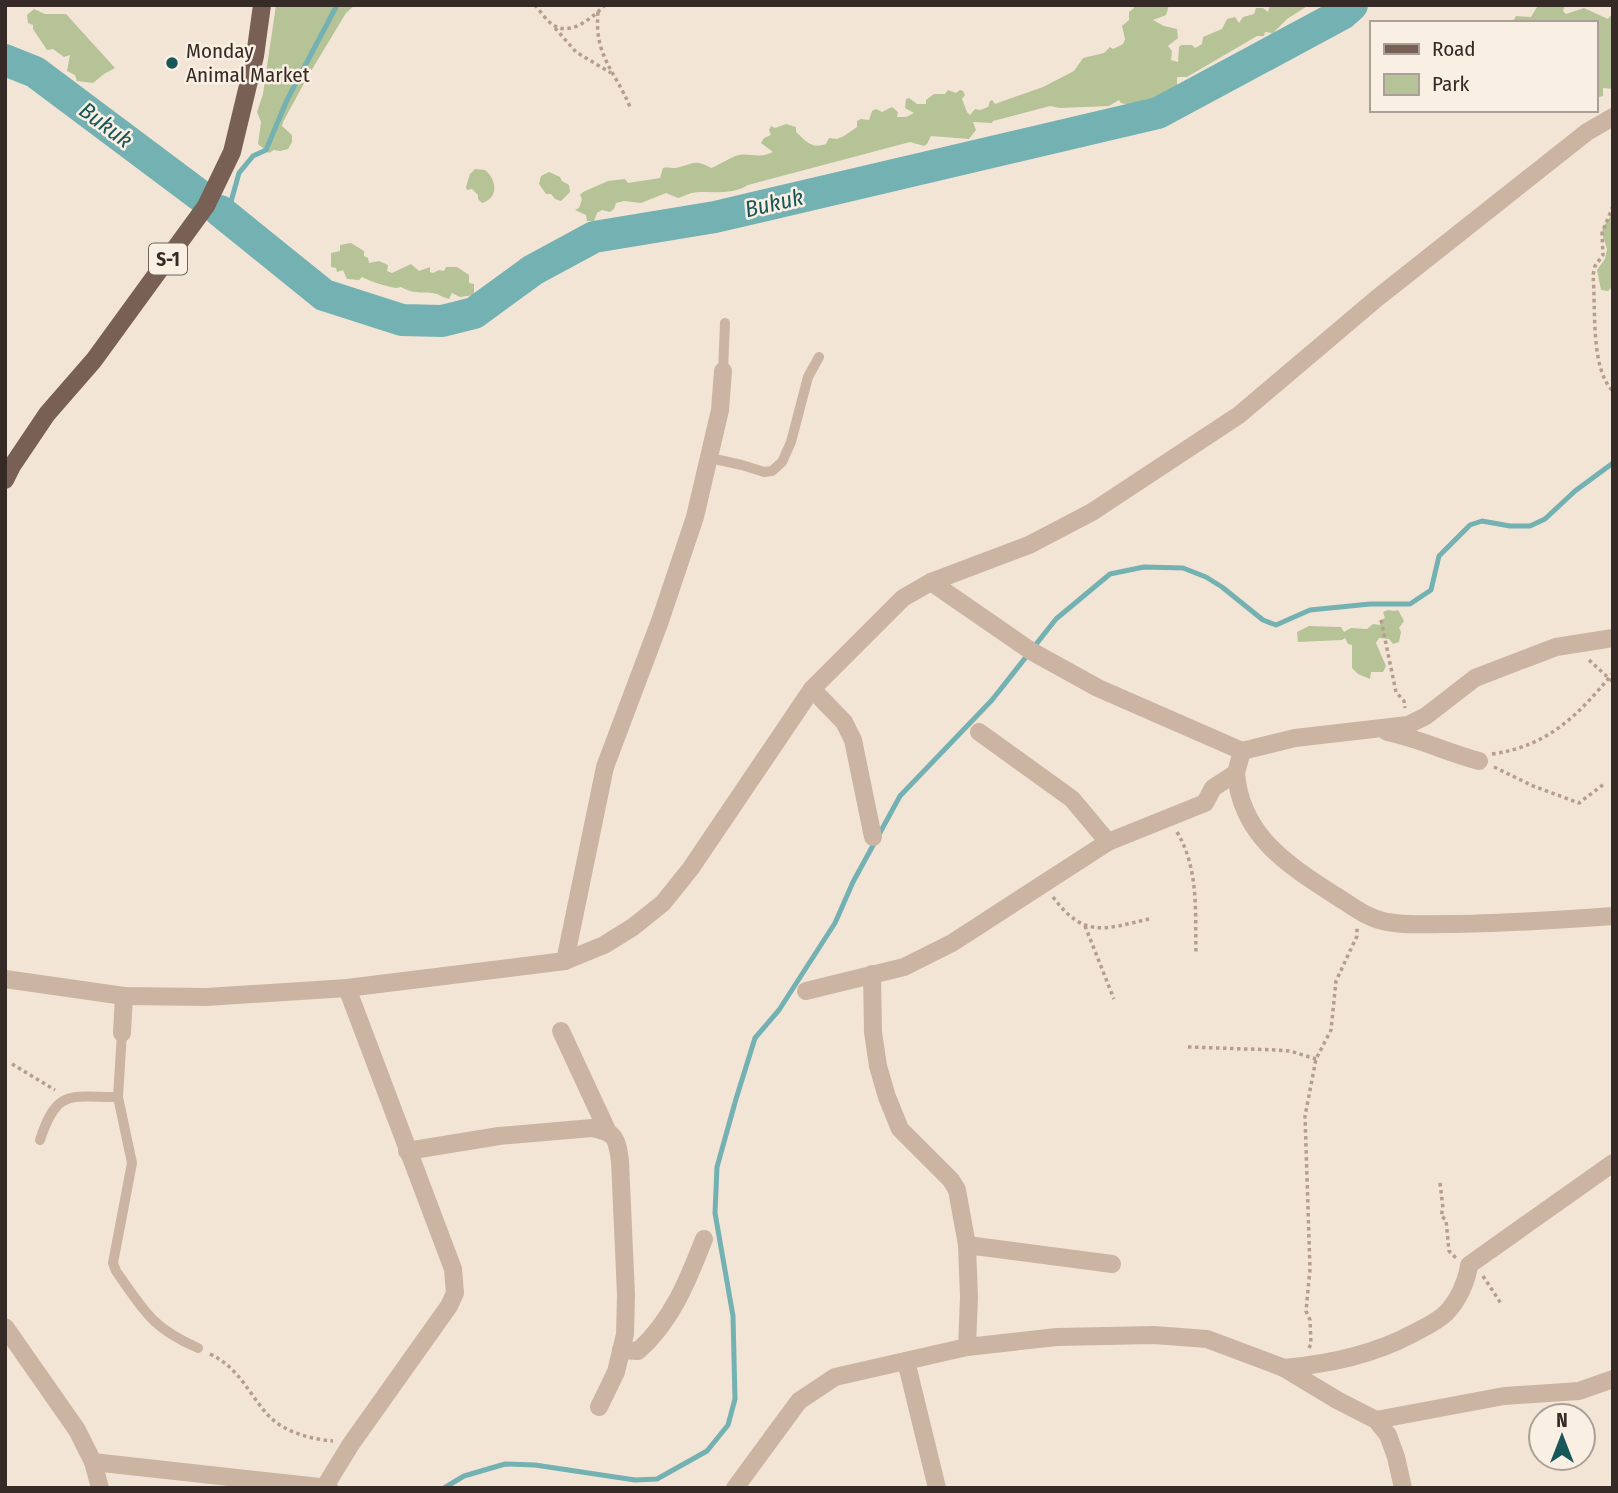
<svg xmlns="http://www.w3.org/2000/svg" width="1618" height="1493" viewBox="0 0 1618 1493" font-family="'Fira Sans Condensed',sans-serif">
<rect width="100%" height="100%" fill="#f3e5d6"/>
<g fill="#b5c396">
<path d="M276,5H355L346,13L308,76L283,122L282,126L292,135V142L288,149L280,151L274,150L269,153L258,144L261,122L257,112L263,94Z"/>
<path d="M1129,5H1169L1166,15L1153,20L1164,26L1177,29L1178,38L1168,46L1172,51L1171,60L1178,62L1179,47L1181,45H1192L1195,48L1202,44L1203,37L1222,29L1227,19L1235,17L1239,23L1243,17L1254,14L1256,8H1263L1268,12L1270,5H1309L1287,19L1273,33L1265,32L1264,36H1257L1187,77H1177V87L1171,89V97L1159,106L1145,107L1142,112H1133L1130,105L1121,103L1119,100L1109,106L1060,108L1050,106L993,121L992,123L973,122L976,130L969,139L931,136L927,144L924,146L910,142L748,185C735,194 715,192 699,192C691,192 685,196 678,198L666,193L641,203L624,201L616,203L614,209L610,212L602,210L597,213L594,221H587L586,215L575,210L579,208L582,199L580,195L583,192L608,181L625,179L628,183L660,178L663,168C667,167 671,168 675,168C693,165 693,158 711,168C720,165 730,157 739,155C752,153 758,159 773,152L761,143L764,138L771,135L769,130L771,126L775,128L786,124L796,127V132C807,142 811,149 826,144L829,138L837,139L844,136L857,127V121L861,119L869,120L872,111L876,109L882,112L892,107L898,112L897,117H906L914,113L905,108L906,99L909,98L917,104H926V100L934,94H945L948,90L956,93L960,90L963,91L965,95L962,99L967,112L970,115L975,109L980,110L988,107L990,101L992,100L995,104L1043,87L1074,71L1083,58L1104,53L1110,47L1113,49L1123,44L1125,39L1122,26L1129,20V12L1134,8L1133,5Z"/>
<path d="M1541,5H1565L1563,11L1566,14L1584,8L1608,19L1610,16L1613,17V54L1611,55L1613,89L1603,88V96L1596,98L1595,102V23H1512L1516,16L1531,17L1537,7Z"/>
<path d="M34,9L45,14H66L115,68L104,74L93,83L77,81L75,75L67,71L70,55L64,57L53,49L47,50L33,29V25L28,23L27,15Z"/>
<path d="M475,169L485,170C497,180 499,198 482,203L478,199V195L472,189L467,190L466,187L470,174Z"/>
<path d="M549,172L560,177L562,181L569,185L570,192L561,201L555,199L551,194H546L539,184L541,176Z"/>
<path d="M1613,213L1611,273L1613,286L1608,291L1601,290L1597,270L1605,259L1607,249L1602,233L1603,227Z"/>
<path d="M351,243L364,251V256L368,258L369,263L379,261L388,265L387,271L392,273L411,264L419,271L430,267V272L433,273L439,270L444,271L446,267H457L469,275V283L474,284V295L460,297L452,293L449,299C445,298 441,296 437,294C425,290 416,296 401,287L396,288C386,286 371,282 362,277L359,280L347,279L343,270L337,272L336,268L331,267V253L340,251V245Z"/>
<path d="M1388,610L1394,611L1398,610L1404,621L1399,628L1401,632L1399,642L1393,644L1389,639L1379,638L1376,643L1386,666L1383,672H1371L1370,679L1358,674L1352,668V645L1348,644L1345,638L1342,640L1298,642L1297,632L1309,626L1341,627L1344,632L1351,628L1367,629L1373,624L1380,625L1381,620L1385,618L1383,612Z"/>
</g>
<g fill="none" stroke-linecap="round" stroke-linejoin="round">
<g stroke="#73b1b2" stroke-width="5">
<path d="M227,216L239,173L253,156L266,150L287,100L337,5"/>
<path d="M444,1488L464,1476L505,1464L535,1465L635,1480L657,1479L707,1451L728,1425L735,1399L733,1316L715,1213L717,1167L736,1099L755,1038L779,1010L835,923L853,882L900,796L992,700L1056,619L1110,574L1144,567L1183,568L1206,577L1222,587L1263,620L1276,625L1310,610L1370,604H1410L1431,590L1439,556L1470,525L1482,521L1510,526H1530L1545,519L1575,491L1613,463"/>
</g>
<g stroke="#73b1b2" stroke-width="32">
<path d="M5,60L35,72L202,197"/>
<path d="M220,211L324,295L402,320L442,321L474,313L533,270L594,237L715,217L1158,113L1342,14L1352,5"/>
</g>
<g stroke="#b79e8c" stroke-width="3.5" stroke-dasharray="3.5 3.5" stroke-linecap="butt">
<path d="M535,5C541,12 548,23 555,26C572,36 594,16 605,5"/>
<path d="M598,12C594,57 615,70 630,107"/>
<path d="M555,28L576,52L611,73"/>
<path d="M1613,206L1602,233L1603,255L1595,266L1593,275C1596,306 1590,369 1613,391"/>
<path d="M1381,620L1396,692L1404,701L1405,708"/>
<path d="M1589,660L1613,682"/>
<path d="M1492,754C1549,746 1578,715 1613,673"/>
<path d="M1494,767L1533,786L1579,803L1604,784"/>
<path d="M1177,832C1199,869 1195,911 1196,953"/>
<path d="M1053,897C1084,939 1105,929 1149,919"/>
<path d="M1085,926L1114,999"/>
<path d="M1188,1047L1277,1050L1290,1051L1316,1059"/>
<path d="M12,1064L55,1090"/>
<path d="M1440,1183L1443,1208L1441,1216L1446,1220L1449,1251L1457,1259"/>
<path d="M1483,1276L1502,1305"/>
<path d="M1309,1348L1311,1344L1310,1320L1306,1311L1310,1269L1305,1116L1316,1059L1331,1030L1336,981L1357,936V927"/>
<path d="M210,1354C239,1368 247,1391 267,1414C283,1432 310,1439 333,1441"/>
</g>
<g stroke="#ccb4a2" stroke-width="10">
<path d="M723,371L725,323"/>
<path d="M710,458L742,465L764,472L772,471L782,462L791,442L808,377L819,357"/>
<path d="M122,1033L118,1097L132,1163L113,1263L116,1271C144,1311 152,1328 198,1348"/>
<path d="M40,1140C57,1088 70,1097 118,1097"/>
</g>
<g stroke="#ccb4a2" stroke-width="18">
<path d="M931,582L1031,651L1098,688L1242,751L1295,738L1408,725L1426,716L1475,678L1556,647L1613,638"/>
<path d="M812,689L844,722L853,740L873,837"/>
<path d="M979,732L1072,799L1108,842"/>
<path d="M1387,732C1418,738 1448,753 1479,761"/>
<path d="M1236,773C1241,836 1288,865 1336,896C1351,905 1365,917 1383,921C1402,926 1427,924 1447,924C1502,924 1558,920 1613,916"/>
<path d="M565,961L605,767L660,621L695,517L720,410L723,371"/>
<path d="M872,974L873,1032L878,1066L887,1097L900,1129L951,1180L957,1190L967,1245L969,1297L967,1347"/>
<path d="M5,979L124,996L207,997L347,988L565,961L604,945L633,927L663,903L691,868L812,689L903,598L931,582L1029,545L1092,512L1239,415L1376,299L1587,132L1613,117"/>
<path d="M806,991L904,967L952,943L1108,842L1205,803L1213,788L1236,773L1242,751"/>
<path d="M561,1031L607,1130"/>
<path d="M122,1033L124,996"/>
<path d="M407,1151L499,1136L592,1128C616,1132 617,1139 620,1161L626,1295L625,1334L616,1372L599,1407"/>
<path d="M967,1245L1112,1264"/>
<path d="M5,1327L77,1430L93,1462L100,1488"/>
<path d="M621,1350L638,1351C672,1321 688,1280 704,1239"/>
<path d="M906,1361L937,1488"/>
<path d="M1284,1368C1330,1364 1373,1355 1414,1333C1425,1327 1437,1322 1446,1313C1458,1301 1467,1281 1469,1265L1613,1163"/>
<path d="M1376,1420L1504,1396L1579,1391L1613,1379"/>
<path d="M93,1462L329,1488"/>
<path d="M324,1488L351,1444L449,1306L455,1293L453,1269L347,988"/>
<path d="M735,1488L799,1401L835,1377L967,1347L1057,1337L1154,1335L1207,1339L1284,1368L1337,1400L1376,1420L1388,1435L1396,1457L1403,1488"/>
</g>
<path stroke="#796054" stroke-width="18" d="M5,480L12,466L47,414L94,360L206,206L232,152L255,56L262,5"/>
</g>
<circle fill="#17575a" stroke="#faefe3" stroke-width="2.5" cx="172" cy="63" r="7"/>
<g text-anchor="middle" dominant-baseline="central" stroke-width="5" stroke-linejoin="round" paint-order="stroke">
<rect fill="#faefe3" stroke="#70655e" stroke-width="2" x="149" y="243.5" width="38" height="31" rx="5"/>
<g font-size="19" font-weight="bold" fill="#352a25">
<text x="168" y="259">S-1</text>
</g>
<g font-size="21" fill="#352a25" stroke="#faefe3" text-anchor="start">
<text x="186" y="51">Monday<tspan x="186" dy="24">Animal Market</tspan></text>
</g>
<g font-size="23" font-style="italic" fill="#17575a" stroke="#faefe3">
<text transform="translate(106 125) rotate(37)">Bukuk</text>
<text transform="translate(774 203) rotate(-13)">Bukuk</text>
</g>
</g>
<rect width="1618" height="1493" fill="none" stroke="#352a25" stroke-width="14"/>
<rect x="1370" y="21" width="228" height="91" fill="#faefe3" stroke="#aba097" stroke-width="2"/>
<rect x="1384" y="44" width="35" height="10" fill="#796054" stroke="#aba097" stroke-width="2"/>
<text x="1432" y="56" font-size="21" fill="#352a25">Road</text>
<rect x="1384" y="74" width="35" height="21" fill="#b5c396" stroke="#aba097" stroke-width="2"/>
<text x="1432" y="91" font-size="21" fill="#352a25">Park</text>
<g transform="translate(1562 1437)"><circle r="33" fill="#faefe3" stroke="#aba097" stroke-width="2"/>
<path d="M0-5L12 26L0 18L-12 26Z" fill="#17575a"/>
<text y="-10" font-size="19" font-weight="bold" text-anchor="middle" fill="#352a25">N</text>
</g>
</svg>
